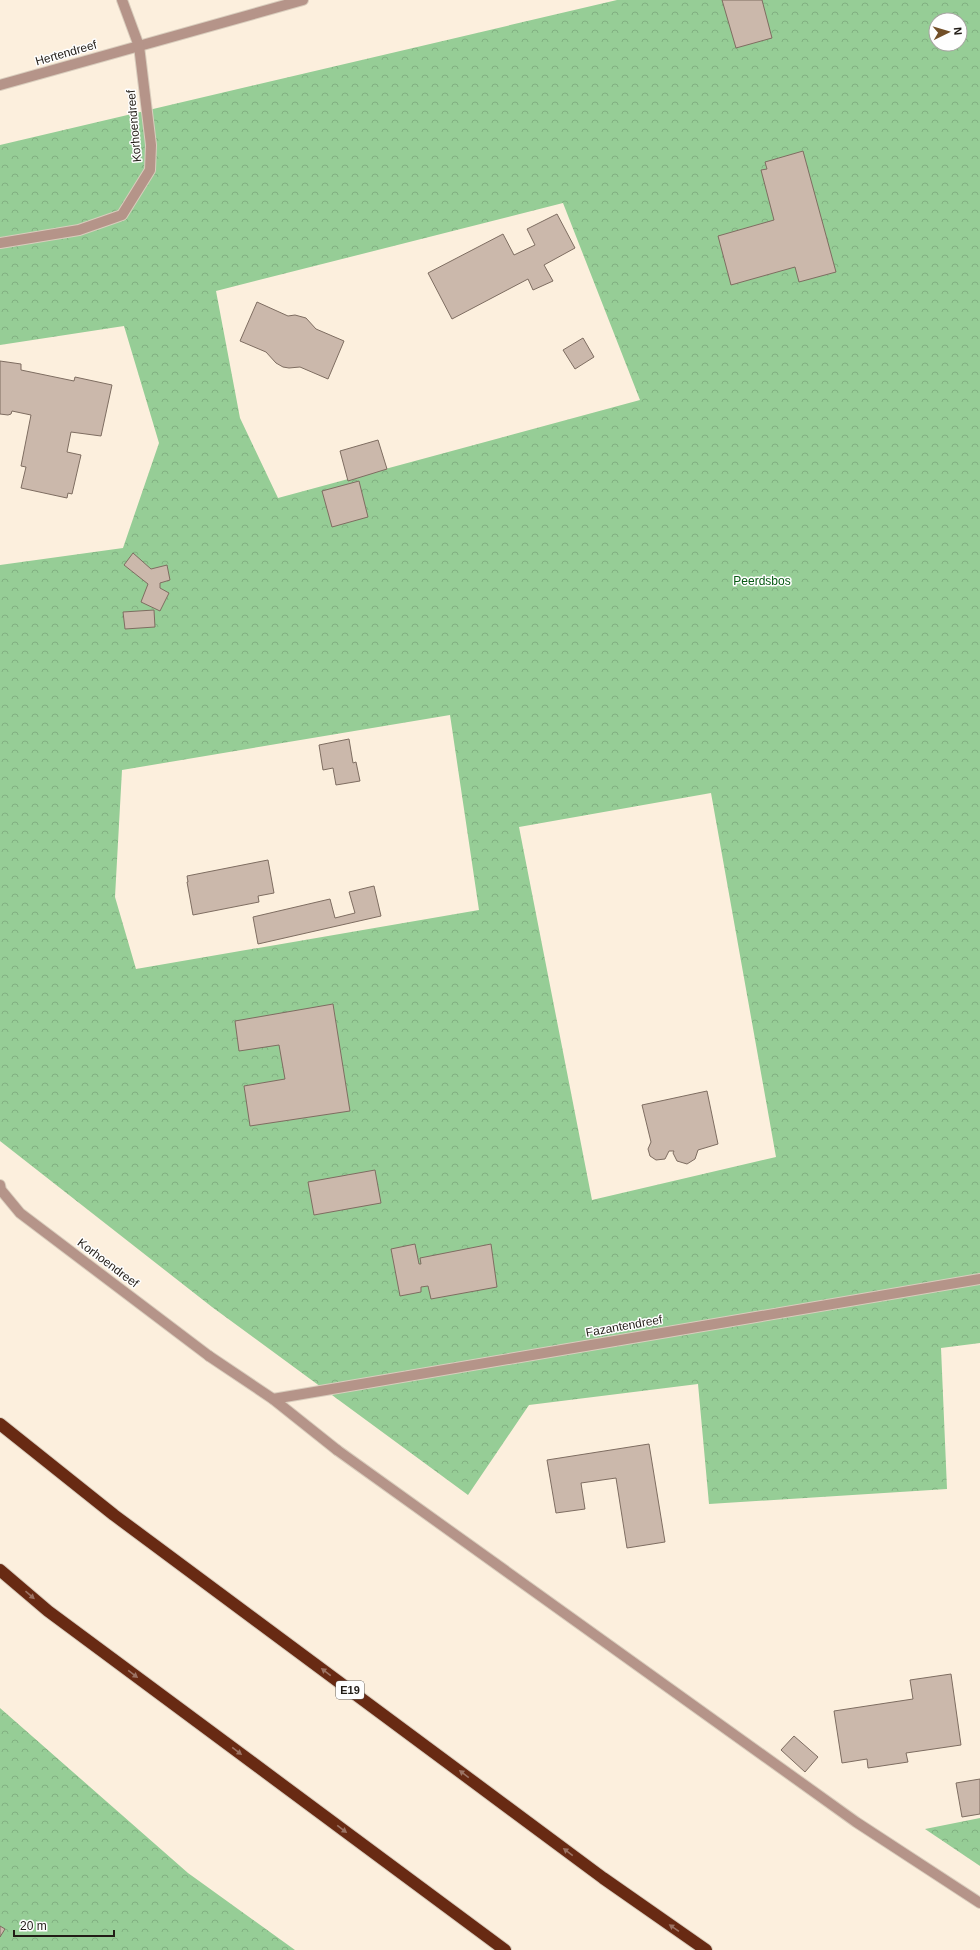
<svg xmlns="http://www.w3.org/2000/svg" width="980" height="1950" viewBox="0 0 980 1950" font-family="Helvetica,sans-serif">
<defs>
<pattern id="forest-crowns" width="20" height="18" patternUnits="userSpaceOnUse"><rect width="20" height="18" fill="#96cd96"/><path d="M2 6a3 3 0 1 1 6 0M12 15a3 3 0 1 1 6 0" fill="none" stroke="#81af81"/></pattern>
</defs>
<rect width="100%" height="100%" fill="#fcefdd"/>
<g fill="url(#forest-crowns)" fill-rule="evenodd">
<path d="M617,0H980V1343L941,1348L947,1489L709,1504L698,1384L529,1405L468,1495L212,1307L0,1141V565L123,548L159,443L124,326L0,345V145ZM936,20H960V44H936ZM563,203L640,400L278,498L240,418L216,291ZM450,715L479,910L136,969L115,897L122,770ZM711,793L776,1157L592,1200L519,827Z"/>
<path d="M0,1708L188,1873L295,1950H0Z"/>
<path d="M980,1818V1866L925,1829Z"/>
</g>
<g fill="#cbb8ab" stroke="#7e6d61">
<path d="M722,0H762L772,38L736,48Z"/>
<path d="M803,151L836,272L799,282L795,267L731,285L718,236L774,220L761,170L767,169L765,162Z"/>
<path d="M557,214L575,248L544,265L553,281L533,290L528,279L452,319L428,273L503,234L514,255L535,245L527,229Z"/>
<path d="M257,302L288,316L295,315L306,318L316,329L344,341L328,379L300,367L289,368L283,367L276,363L266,352L240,341Z"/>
<path d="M583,338L594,357L575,369L563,350Z"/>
<path d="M0,361L21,364V370L74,381L75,377L112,385L101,436L71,432L67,452L81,455L72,494L68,493L67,498L21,488L26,467L21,466L31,415L12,411L11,414L8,415L0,414Z"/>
<path d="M378,440L387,469L348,481L340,451Z"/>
<path d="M359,481L368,517L332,527L322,491Z"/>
<path d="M133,553L151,569L167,565L170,580L160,583V588L169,593L160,611L141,602L148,584L124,565Z"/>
<path d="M154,610L155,627L125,629L123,612Z"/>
<path d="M349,739L353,763L356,762L360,781L336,785L333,768L323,770L319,745Z"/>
<path d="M268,860L274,893L258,896L259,902L193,915L187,882H188L187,876Z"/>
<path d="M374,886L381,916L258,944L253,917L330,899L335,918L355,913L349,892Z"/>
<path d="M333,1004L350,1111L250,1126L244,1086L285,1079L279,1045L239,1051L235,1021Z"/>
<path d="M707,1091L718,1144L698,1150L695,1159L687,1164L677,1161L673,1153L674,1151H669L665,1159L656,1160L650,1156L648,1149L651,1142L642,1105Z"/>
<path d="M375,1170L381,1203L314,1215L308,1182Z"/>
<path d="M415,1244L419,1264H421L420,1258L491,1244L497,1287L431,1299L428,1286L421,1287V1292L400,1296L391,1249Z"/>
<path d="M649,1444L665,1542L627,1548L616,1478L581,1483L585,1509L556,1513L547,1460Z"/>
<path d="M951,1674L961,1745L906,1753L908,1762L868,1768L867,1759L842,1763L834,1711L913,1699L910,1680Z"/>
<path d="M794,1736L818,1757L805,1772L781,1750Z"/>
<path d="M980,1779V1814L962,1817L956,1783Z"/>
<path d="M0,1926L5,1929L0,1937Z"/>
</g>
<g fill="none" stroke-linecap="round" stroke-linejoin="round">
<g stroke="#d9cdbd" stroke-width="12">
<path id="service" d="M209,1356L273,1399L337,1450"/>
</g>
<g stroke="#d9cdbd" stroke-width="12">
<g id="minor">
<path d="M0,85L303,0"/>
<path d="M0,243L79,230L122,215L150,170L151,145L139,46L122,0"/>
<path d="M0,1185L1,1190L20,1213L209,1356"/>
<path d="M273,1399L980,1279"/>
<path d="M337,1450L856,1822L980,1903"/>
</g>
</g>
<g stroke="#d9cdbd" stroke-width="14">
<g id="motorway">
<path d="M0,1424L114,1515L603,1878L706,1950"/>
<path d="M0,1570L48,1611L505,1950"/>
</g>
</g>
<use href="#service" stroke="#b59489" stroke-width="10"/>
<use href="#minor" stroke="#b59489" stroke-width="10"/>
<use href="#motorway" stroke="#682a13" stroke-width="12"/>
</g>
<defs><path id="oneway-solid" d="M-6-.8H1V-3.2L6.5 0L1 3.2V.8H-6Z"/></defs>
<g fill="#9c7465">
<use href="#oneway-solid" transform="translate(30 1595) rotate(41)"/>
<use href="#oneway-solid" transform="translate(326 1672) rotate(-143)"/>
<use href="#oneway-solid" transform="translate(133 1674) rotate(37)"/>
<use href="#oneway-solid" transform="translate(237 1751) rotate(37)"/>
<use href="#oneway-solid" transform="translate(464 1774) rotate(-143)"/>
<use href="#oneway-solid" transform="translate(342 1829) rotate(37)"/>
<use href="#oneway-solid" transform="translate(568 1852) rotate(-143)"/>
<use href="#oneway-solid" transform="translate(674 1928) rotate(-145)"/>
</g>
<g text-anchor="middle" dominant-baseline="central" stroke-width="3" stroke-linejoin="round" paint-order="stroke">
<rect fill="#fefefe" stroke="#63605c" stroke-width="1" x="336" y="1681" width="28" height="18" rx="3"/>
<g font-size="11" font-weight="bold" fill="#211c16">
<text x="350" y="1690">E19</text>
</g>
<g font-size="12" fill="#211c16" stroke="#fefefe">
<text transform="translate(66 53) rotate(-16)">Hertendreef</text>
<text transform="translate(134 126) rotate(-95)">Korhoendreef</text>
<text transform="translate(108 1263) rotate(37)">Korhoendreef</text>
<text transform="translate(624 1326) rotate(-10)">Fazantendreef</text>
</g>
<g font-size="12" fill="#075a13" stroke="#fefefe">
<text x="762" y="581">Peerdsbos</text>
</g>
</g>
<g transform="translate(948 32) rotate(85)"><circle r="19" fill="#fefefe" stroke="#a6a4a1"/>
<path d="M0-3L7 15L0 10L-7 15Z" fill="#724f28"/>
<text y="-6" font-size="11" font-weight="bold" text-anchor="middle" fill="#211c16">N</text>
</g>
<path d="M14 1930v6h100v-6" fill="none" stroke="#211c16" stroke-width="2"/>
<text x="20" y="1930" font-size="12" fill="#211c16" stroke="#fefefe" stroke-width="3" paint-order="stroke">20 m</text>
</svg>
